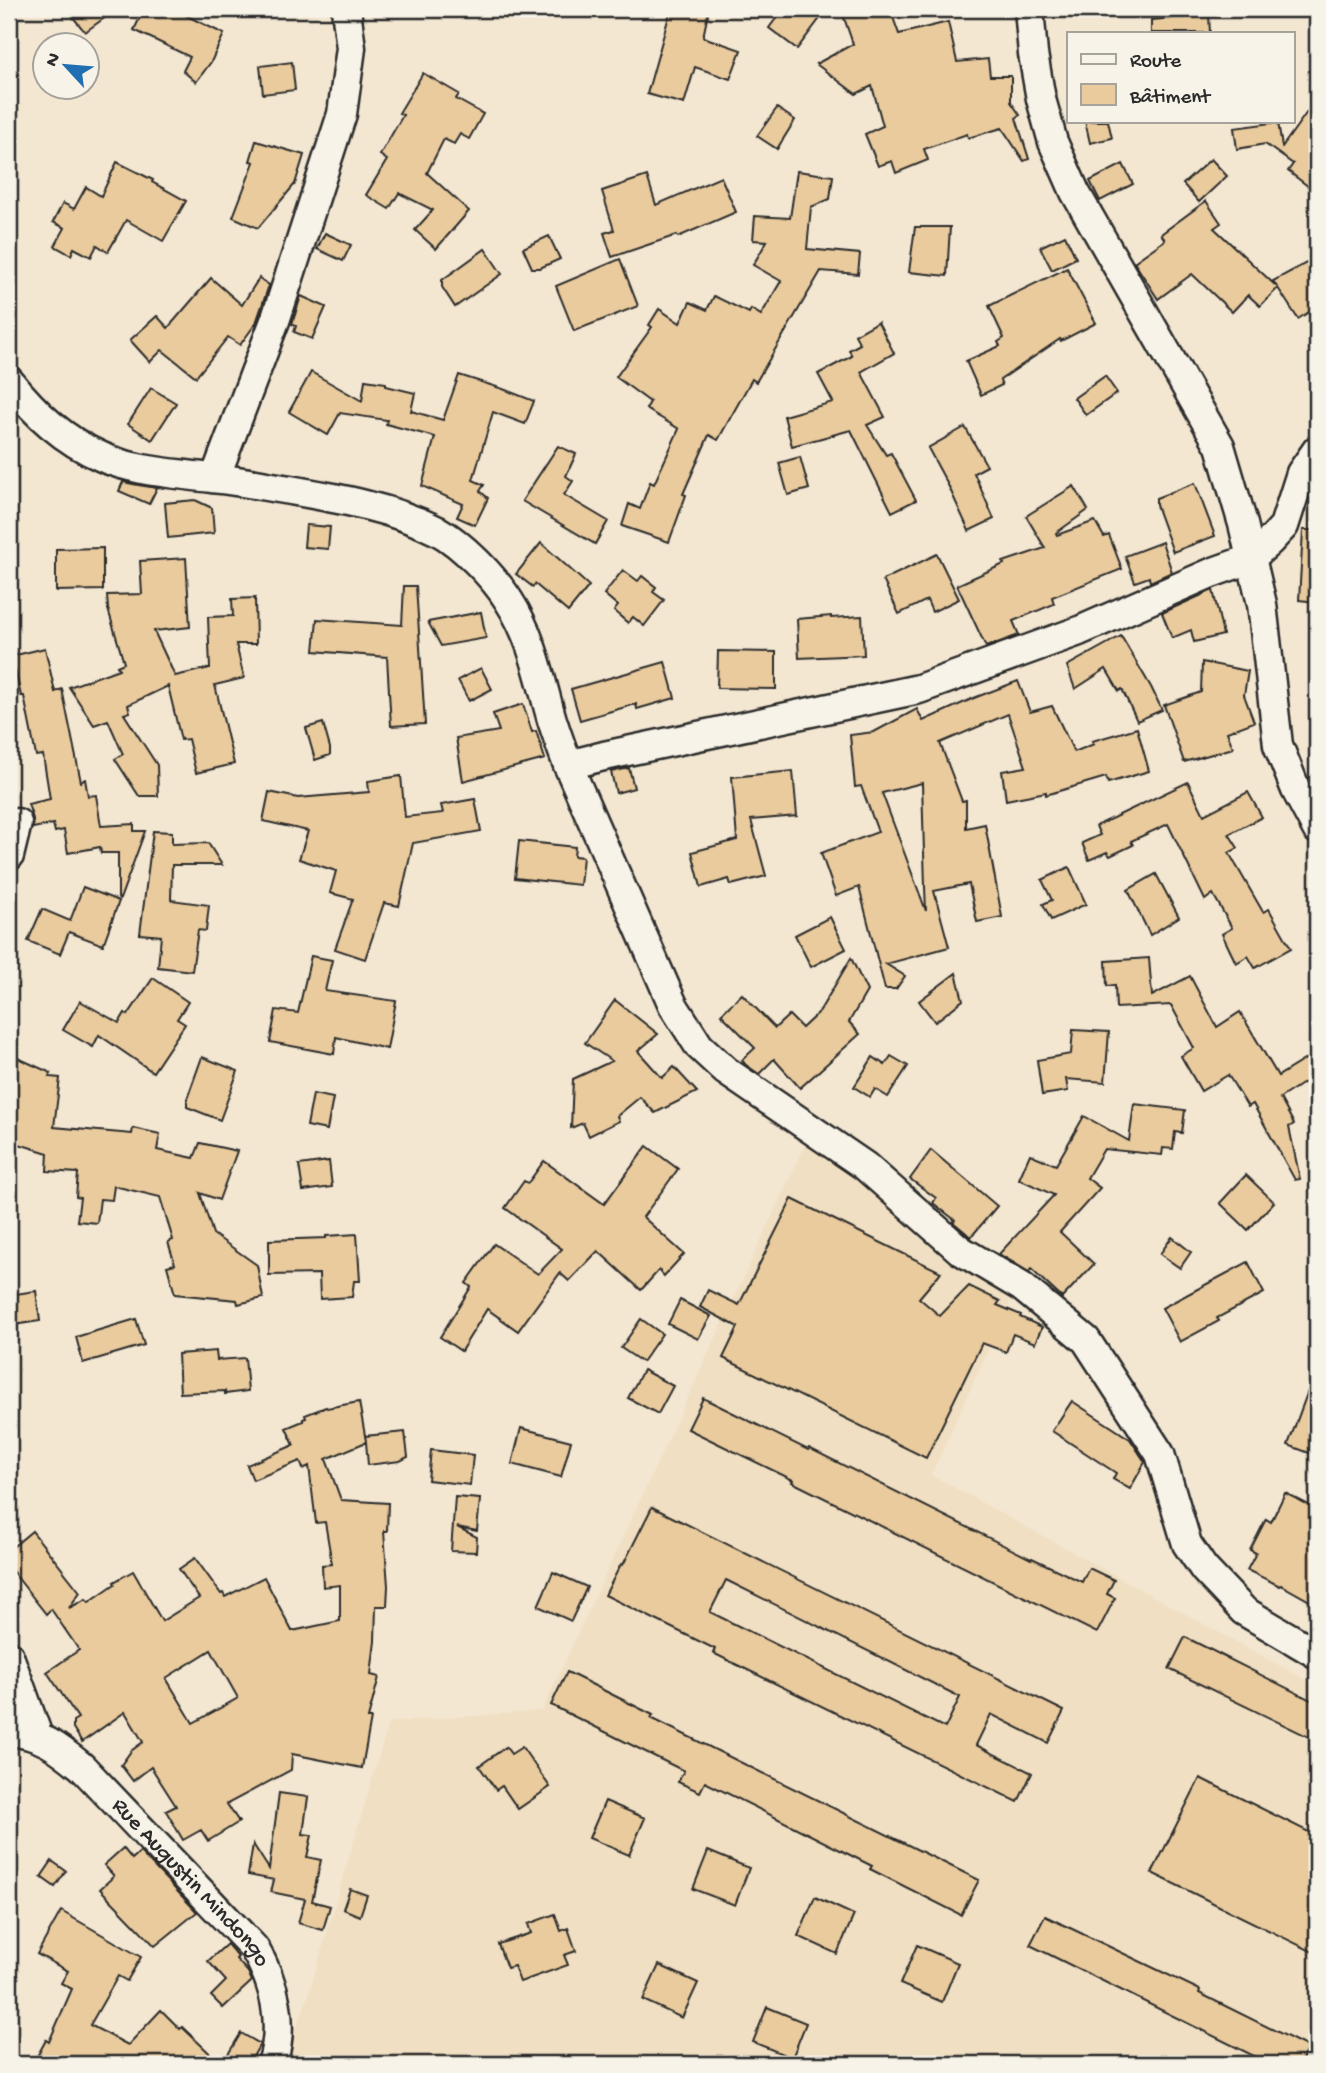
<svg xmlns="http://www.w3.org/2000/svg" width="1326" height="2073" viewBox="0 0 1326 2073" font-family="'Gochi Hand',sans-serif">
<rect width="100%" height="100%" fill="#f3e7d2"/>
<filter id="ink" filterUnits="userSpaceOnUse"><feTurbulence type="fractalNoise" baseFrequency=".0143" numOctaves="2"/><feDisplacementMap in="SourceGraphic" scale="14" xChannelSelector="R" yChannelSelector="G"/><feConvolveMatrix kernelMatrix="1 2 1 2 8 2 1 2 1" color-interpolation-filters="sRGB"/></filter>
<g filter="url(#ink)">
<path fill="#f0dfc2" d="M808,1139L1016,1289L931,1475L1317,1686L1316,2064H283L308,1997L389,1722L542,1711Z"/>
<g fill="#eacb9d" stroke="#2b2b2b" stroke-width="2" fill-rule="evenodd">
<path d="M82,9H117L85,32L72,16Z"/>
<path d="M144,9H173L224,34L211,62L196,82L183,71L190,57L134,30Z"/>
<path d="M671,9H709L703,37L741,50L730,79L695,67L684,104L647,94Z"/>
<path d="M783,9H827L797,49L769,28Z"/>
<path d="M841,9H890L899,34L948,22L957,62L988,59L990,76H1011V102L1020,115L1016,118L1029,159L1024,161L1002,128L968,138L967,134L924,149L928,160L896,173L892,161L878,166L865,134L883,126L872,86L856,94L816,64L853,44Z"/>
<path d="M1209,15L1210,33H1151V20Z"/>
<path d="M292,62L295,90L263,94L260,66Z"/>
<path d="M423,73L459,94L456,99L483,114L469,139L460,134L454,144L444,139L427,173L469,211L436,249L415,230L433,210L399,193L389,209L366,195L387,160L380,155L403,115L399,113Z"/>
<path d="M1317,98V193L1288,171L1293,164L1265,144L1237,149L1234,128L1278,122L1282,147Z"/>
<path d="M777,108L795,120L777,149L757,136Z"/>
<path d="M1085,121H1108L1112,138L1090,143Z"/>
<path d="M256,141L304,155L295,184L258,228L233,217L254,162L250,161Z"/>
<path d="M1211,159L1227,176L1199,202L1183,184Z"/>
<path d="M117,162L153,180L152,182L186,201L163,241L126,220L108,252L97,245L91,257L74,248L71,255L55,246L65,228L53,222L63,203L74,209L86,187L101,196Z"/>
<path d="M1123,164L1133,184L1100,201L1090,181Z"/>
<path d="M797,171L833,176L830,199L811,207L807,249L860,254L858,274L821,271L756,382L752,379L718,440L709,435L683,494L686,495L669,542L622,526L629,504L640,509L650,482L654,484L679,429L646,409L650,402L616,377L652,327L649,325L659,309L680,323L690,302L707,310L714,296L749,313L751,309L761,315L781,281L753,265L767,241L753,240L755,216L790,218Z"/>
<path d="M647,176L656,205L721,177L736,212L678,237L677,235L612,257L604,233L614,230L602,191Z"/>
<path d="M1206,201L1221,223L1214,228L1277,287L1273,281L1308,262L1317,280V307L1298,319L1278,288L1260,306L1248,295L1232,312L1192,274L1158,299L1134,262L1165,240L1161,234Z"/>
<path d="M915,227H950L947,276L909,272Z"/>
<path d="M325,233L351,245L343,261L317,249Z"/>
<path d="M1065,235L1076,258L1052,270L1040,247Z"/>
<path d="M549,236L560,259L540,268H532L523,248Z"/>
<path d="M485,249L502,274L455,307L442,287V280Z"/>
<path d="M620,259L638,306L574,331L556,286Z"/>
<path d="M1067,268L1096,323L1061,341L1060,339L1000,380L1002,385L981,395L966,361L1000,346L998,342L1004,338L989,306Z"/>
<path d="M211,278L242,305L259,278L269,285L256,323L240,345L228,337L196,377L162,350L150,362L130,340L157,316L168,328Z"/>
<path d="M301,296L326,307L312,339L294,332L296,326L292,324Z"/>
<path d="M878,322L894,353L861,372L885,417L867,425L886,455L891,453L916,500L892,512L851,430L792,446L784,416L833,402L818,374L852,356L849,350L860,344L855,335Z"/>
<path d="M311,372L362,401L365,380L386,383V386L415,393L411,411L443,420L459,375L503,389L534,401L525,424L493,412L473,480L484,485L480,491L488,498L475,525L457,517L463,504L422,486L435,437L386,424L387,420L340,413L328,435L289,412Z"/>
<path d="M1105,376L1117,393L1086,415L1074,398Z"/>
<path d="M151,388L176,403L152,440L128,424Z"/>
<path d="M965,427L987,466L974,473L994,519L969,531L949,487L928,448Z"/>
<path d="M558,446L576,454L566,476L573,481L564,495L608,521L595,544L522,501Z"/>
<path d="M800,457L809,489L788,495L779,463Z"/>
<path d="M123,482L138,485L157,488L149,504L119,491Z"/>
<path d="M1195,483L1215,536L1173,552L1156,505V498Z"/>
<path d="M1074,486L1088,510L1056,533L1057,535L1095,521L1104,537L1109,535L1122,569L1052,597L1054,604L1013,621L1019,635L986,647L957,585L1004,564L1003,562L1045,548L1026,516Z"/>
<path d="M195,500L212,508L214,533L168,538L165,503Z"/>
<path d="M306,525L330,527L328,549L304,547Z"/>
<path d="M1303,530H1317V602L1299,600Z"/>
<path d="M1162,542L1172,572L1150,582L1149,577L1135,582L1125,556Z"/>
<path d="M541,543L589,586L568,612L535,584L533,587L516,574Z"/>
<path d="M103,548V590L56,591V549Z"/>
<path d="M937,554L959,599L932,612L927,600L899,614L883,580Z"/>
<path d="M186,558L190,627L154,631L175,676L210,668L208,617L233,616L232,599L255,598L256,644H236L244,678L215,685L234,764L196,773L188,739L181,740L168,686L128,705L130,712L124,714L157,765L158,796H139L115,759L123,754L108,720L94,725L69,687L119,669L117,666L124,663L108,609L107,595L142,594L140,561Z"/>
<path d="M623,570L638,581L642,576L656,587L653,592L664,600L644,626L633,617L628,623L614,611L618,606L604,594Z"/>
<path d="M404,586H416L425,724L391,726L387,657L314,651L317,619L402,625Z"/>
<path d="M1213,590L1223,635L1194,642L1191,630L1172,638L1162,613Z"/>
<path d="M481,612L486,638L441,646L428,622Z"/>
<path d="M831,616V618L862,616L864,655L799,658L797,619Z"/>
<path d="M1121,636L1151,687L1162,710L1137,721L1122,689L1119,691L1106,669L1075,689L1067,666Z"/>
<path d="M45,648L55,692L62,689L81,782L85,779L88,796L96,795L101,826L134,824V831H145L120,899L118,898V853H101L100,847L68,853L64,830L55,832L53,824L33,828V819L28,804L50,799L43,755L36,756L24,696H21L12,656Z"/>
<path d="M718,651L776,652V689L717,688Z"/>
<path d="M665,662L675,698L637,709L636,704L580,720L571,689Z"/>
<path d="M1202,662L1248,671L1244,695L1254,722L1227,732L1233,748L1184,762L1164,705L1201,692Z"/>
<path d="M481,668L492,689L469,701L458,680Z"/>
<path d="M1018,681L1030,712L1052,706L1074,752L1094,744L1092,741L1137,728L1149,771L1108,783L1106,777L1046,795V792L1006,800L1002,771L1026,767L1008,714L940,743L962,801L966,800V828L985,824L1002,917L977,922L969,884L934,891L949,947L886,964L905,976L896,989H885L859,887L836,896L821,853L878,832L861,786L855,787L850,735L874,732L917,709L923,721L974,698ZM922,783L925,887L926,911L882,793Z"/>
<path d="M523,704L532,732L536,731L545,759L463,781L456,738L499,731L493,714Z"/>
<path d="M323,723L330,748V755L315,760L306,728Z"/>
<path d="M629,768L634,788L616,793L611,772Z"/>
<path d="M793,771L797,816L751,820L766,876L731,885L729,879L701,887L692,852L737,840L732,777Z"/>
<path d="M401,776L405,817L443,813L441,805L475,799L481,831L413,843L399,906L384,903L365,959L335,949L353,899L330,893L336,871L299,859L308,831L263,821L269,792L298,798L369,792L368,781Z"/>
<path d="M1188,782L1204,815L1248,792L1262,817L1229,834L1238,848L1229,853L1263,912L1269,909L1291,948L1255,968L1248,956L1236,963L1222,934L1232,928L1213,894L1205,900L1168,824L1131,841L1133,845L1110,856L1107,852L1089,860L1082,843L1100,835L1096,826Z"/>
<path d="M153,831L172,832V844L208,843L222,865H172L171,900L209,905L206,931L198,930L192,971L158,967L161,936L140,934Z"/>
<path d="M519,841L575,847L574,856L583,857L580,885L515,878Z"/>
<path d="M1069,867L1086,904L1051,920L1043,904L1052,900L1042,880Z"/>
<path d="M1156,874L1179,917L1150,935L1128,890Z"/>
<path d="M83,887L119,901L103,945L69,932L60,954L28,941L42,909L70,921Z"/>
<path d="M830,917L846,949L811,967L795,935Z"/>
<path d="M311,956L332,960L325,991L396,1001L387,1049L336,1037L334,1054L270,1042L276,1010L298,1013Z"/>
<path d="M851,958L867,991L849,1022L860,1034L800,1088L774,1059L759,1074L746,1065L742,1060L755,1048L721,1014L742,994L775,1028L789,1015L802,1028L819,1012Z"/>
<path d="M1149,958L1152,996L1190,976L1217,1027L1240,1012L1278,1076L1317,1052V1074L1280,1098L1294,1124L1289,1127L1300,1179L1295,1180L1253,1104L1248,1107L1228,1075L1201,1091L1181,1056L1194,1048L1171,1005L1116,1008L1115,985L1107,986L1106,961Z"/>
<path d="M956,973L963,1000L935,1022L919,1001Z"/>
<path d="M153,978L188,1002L177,1019L185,1024L153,1072L99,1035L93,1047L63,1030L80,1001L119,1023L125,1013L128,1015Z"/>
<path d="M615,1000L658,1034L638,1051L662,1078L674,1067L697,1092L655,1113L640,1097L617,1116L619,1121L589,1136L583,1123L571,1128L573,1079L612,1061L585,1043Z"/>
<path d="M1073,1030L1109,1032L1105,1082L1066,1079L1068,1091L1042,1095L1037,1060L1071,1054Z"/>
<path d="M9,1054L51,1073L49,1077L60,1078L54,1127L132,1134L133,1128L160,1134L157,1150L194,1158L200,1143L237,1151L219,1200L200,1193L213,1234L257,1265L263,1298L238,1304L237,1300L175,1294L167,1266L175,1264L168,1242L173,1240L160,1197L114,1186L112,1200L100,1199L97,1223L77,1221L80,1198L76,1197L78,1173L47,1171L48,1153L9,1141Z"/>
<path d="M891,1056L908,1066L888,1097L875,1089L870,1097L854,1087L873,1057L885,1065Z"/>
<path d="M202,1057L238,1071L220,1120L187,1107V1099Z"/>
<path d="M313,1094L333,1098L327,1130L307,1126Z"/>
<path d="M1134,1104L1185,1110L1182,1133L1175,1132L1173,1149L1163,1148L1162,1155L1104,1149L1087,1178L1100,1188L1060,1232L1094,1264L1062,1298L1031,1269L1029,1272L999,1254L1054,1195L1019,1179L1030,1154L1056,1165L1084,1116L1129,1141Z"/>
<path d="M647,1146L678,1169L643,1217L684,1254L664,1276L659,1270L641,1290L598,1251L569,1281L560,1273L518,1331L487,1309L461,1351L440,1337L471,1287L466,1283L494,1244L538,1274L562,1249L505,1208L524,1181L528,1183L544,1161L604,1204Z"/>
<path d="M931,1150L997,1206L971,1237L953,1222L955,1220L933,1203L936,1198L910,1179Z"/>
<path d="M329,1161L332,1187L303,1191L299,1165Z"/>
<path d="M1246,1175L1274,1202L1248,1230L1220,1203Z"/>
<path d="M792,1199L941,1272L919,1298L940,1316L969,1286L1000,1301L997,1305L1021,1315L1020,1317L1042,1327L1035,1343L1013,1334L1006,1352L982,1343L926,1458L723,1358L738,1327L700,1307L708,1290L739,1305Z"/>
<path d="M357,1234L360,1281H354L352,1297L320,1299L319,1274L269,1275V1240L326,1238V1236Z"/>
<path d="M1172,1237L1191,1252L1180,1268L1160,1254Z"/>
<path d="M1248,1262L1264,1293L1217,1318L1219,1321L1180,1342L1162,1308Z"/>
<path d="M36,1291L40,1321L13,1325L9,1295Z"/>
<path d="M680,1300L711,1316L698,1339L668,1324Z"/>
<path d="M136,1319L144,1345L83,1363L76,1337Z"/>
<path d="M641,1319L662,1334L642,1362L621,1348Z"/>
<path d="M216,1351L217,1360L245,1358L248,1391L225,1394V1391L180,1393L178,1354Z"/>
<path d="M643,1370L673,1386L658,1414L628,1398Z"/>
<path d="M1315,1372H1317V1456L1288,1445Z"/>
<path d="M703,1398L808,1450L809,1448L1031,1559L1032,1558L1082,1582L1089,1568L1114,1580L1107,1594L1115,1598L1097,1633L792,1482L793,1480L688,1429Z"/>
<path d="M1072,1401L1130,1439L1145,1462L1130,1489L1113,1479L1116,1473L1052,1431Z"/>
<path d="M359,1402L366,1441L365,1436L405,1432L408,1457L400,1461L368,1465L366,1442L326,1459L341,1500L388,1503L387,1531H384L388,1586L387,1606H376L375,1641L371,1675L379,1677L368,1718H371L362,1768L292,1754L291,1770L227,1804L239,1822L208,1841L201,1830L183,1840L166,1811L176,1806L151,1767L133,1781L121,1765L131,1751L143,1742L125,1712L82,1742L73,1728V1721L78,1718L47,1672L79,1650L51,1609L46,1614L9,1567V1550L32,1531L80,1592L69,1608L86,1599L89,1602L115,1584L114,1582L133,1571L162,1621L199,1598L179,1569L195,1558L221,1594L223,1593L225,1597L264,1577L292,1631L340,1621V1585L323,1587L322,1565L332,1564L325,1522L316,1523L309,1466L303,1469L300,1461L253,1480L247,1465L294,1445L286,1428L303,1421V1419L306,1418L305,1415L326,1407L327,1408ZM211,1650L238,1698L193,1723L166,1678Z"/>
<path d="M521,1428L571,1441L561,1477L512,1464Z"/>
<path d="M431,1450L473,1455L470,1485L428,1480Z"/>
<path d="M1285,1493L1317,1509V1605L1281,1585L1280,1586L1247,1570L1256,1553L1250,1550L1266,1519L1271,1522Z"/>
<path d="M455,1497L480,1499L477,1531L457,1527L477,1537L476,1552L451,1551Z"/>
<path d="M652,1507L1064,1711L1048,1743L991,1714L976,1745L1032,1773L1018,1802L713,1653L715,1649L605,1595L621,1564L623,1565ZM726,1580L960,1697L945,1728L710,1612Z"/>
<path d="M553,1572L587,1587L571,1621L538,1606Z"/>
<path d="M1185,1637L1317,1703V1741L1169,1669Z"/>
<path d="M567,1672L653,1715L651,1718L979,1880L961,1915L870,1869L872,1866L705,1782L700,1792L678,1782L684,1771L551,1705Z"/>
<path d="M506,1747L511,1754L522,1747L550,1787L518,1809L502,1786L496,1790L479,1766Z"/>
<path d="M1200,1778L1317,1836V1954L1152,1873Z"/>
<path d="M279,1793L308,1797L303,1834L312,1835L307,1857L321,1860L312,1901L330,1906L323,1930L298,1923L305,1899L271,1892L274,1880L248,1875L253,1844L269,1869Z"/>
<path d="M605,1801L645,1818L629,1855L589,1838Z"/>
<path d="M123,1848L132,1859L140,1852L197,1912L155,1946L100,1889L114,1876L104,1865Z"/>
<path d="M708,1851L749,1868L735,1905L693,1889Z"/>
<path d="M52,1861L66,1871L55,1887L41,1877Z"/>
<path d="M350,1889L367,1895L360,1916L343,1909Z"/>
<path d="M815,1897L854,1915L837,1954L798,1936Z"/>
<path d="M61,1911L141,1957L127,1981L118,1976L90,2025L128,2045L161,2010L180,2029L182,2027L221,2064H33L46,2040L49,2042L72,1989L61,1983L68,1971L37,1954Z"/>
<path d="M555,1914L561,1931L568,1928L576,1951L564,1955L568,1965L520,1982L514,1966L507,1968L498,1944L531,1933L528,1924Z"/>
<path d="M1045,1916L1200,1990L1199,1993L1308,2047L1300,2064H1270L1030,1945Z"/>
<path d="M227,1944L238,1957L236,1959L248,1972L252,1981L223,2008L211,1996L226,1981L208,1961Z"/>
<path d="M917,1945L958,1963L942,2002L900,1984Z"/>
<path d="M659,1965L698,1983L682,2018L643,2000Z"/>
<path d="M767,2007L806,2023L792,2058L753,2042Z"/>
<path d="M241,2033L260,2044L249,2064H222Z"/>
</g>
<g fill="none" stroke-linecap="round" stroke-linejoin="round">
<g stroke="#2b2b2b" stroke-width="33">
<g id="minor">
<path d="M1029,9L1033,54L1041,99L1053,142L1075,192L1220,446L1243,524L1262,604L1278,745L1296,790L1317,829"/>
<path d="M9,381C35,413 63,440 102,457C136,472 175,473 211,478C236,480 260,485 284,489C336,498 390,507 438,531C462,544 494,577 509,601C533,638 540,679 552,720C557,735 562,750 568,765L604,756L919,689L1079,631L1211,573L1250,559L1270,541L1284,526L1301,473L1317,450"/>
<path d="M215,478L276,318L342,114L351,48L346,9"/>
<path d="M568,765L673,1005L699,1046L726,1071L865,1166L960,1250L1022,1287L1086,1340L1160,1454L1187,1544L1204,1569L1244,1611L1317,1654"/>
<path d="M9,856L17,823"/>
<path d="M9,1656L38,1736"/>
<path id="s1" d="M9,1731C41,1734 58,1747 82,1767L254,1948C275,1983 285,2024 272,2064"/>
</g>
</g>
<use href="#minor" stroke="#f7f3e8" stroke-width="28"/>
</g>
</g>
<g text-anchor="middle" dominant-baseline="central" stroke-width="7" stroke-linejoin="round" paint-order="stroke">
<g font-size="23" fill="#2b2b2b" stroke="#f7f3e8">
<text stroke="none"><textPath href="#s1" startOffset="242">Rue Augustin Mindongo</textPath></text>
</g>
</g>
<rect width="1326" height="2073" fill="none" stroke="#f7f3e8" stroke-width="35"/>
<rect x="18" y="18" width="1291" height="2038" fill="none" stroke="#2b2b2b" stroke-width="2.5" filter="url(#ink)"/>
<rect x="1067" y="32" width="228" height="91" fill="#f7f3e8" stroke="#a5a39c" stroke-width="2"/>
<rect x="1081" y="54" width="35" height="10" fill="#f7f3e8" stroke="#a5a39c" stroke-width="2"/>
<text x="1130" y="66" font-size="21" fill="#2b2b2b">Route</text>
<rect x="1081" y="84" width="35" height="21" fill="#eacb9d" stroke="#a5a39c" stroke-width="2"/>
<text x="1130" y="102" font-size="21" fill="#2b2b2b">Bâtiment</text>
<g transform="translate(66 66) rotate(296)"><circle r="33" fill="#f7f3e8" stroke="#a5a39c" stroke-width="2"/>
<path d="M0-5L12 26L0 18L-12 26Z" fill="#1f6fb2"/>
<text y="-10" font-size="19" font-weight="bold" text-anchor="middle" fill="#2b2b2b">N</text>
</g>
</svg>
